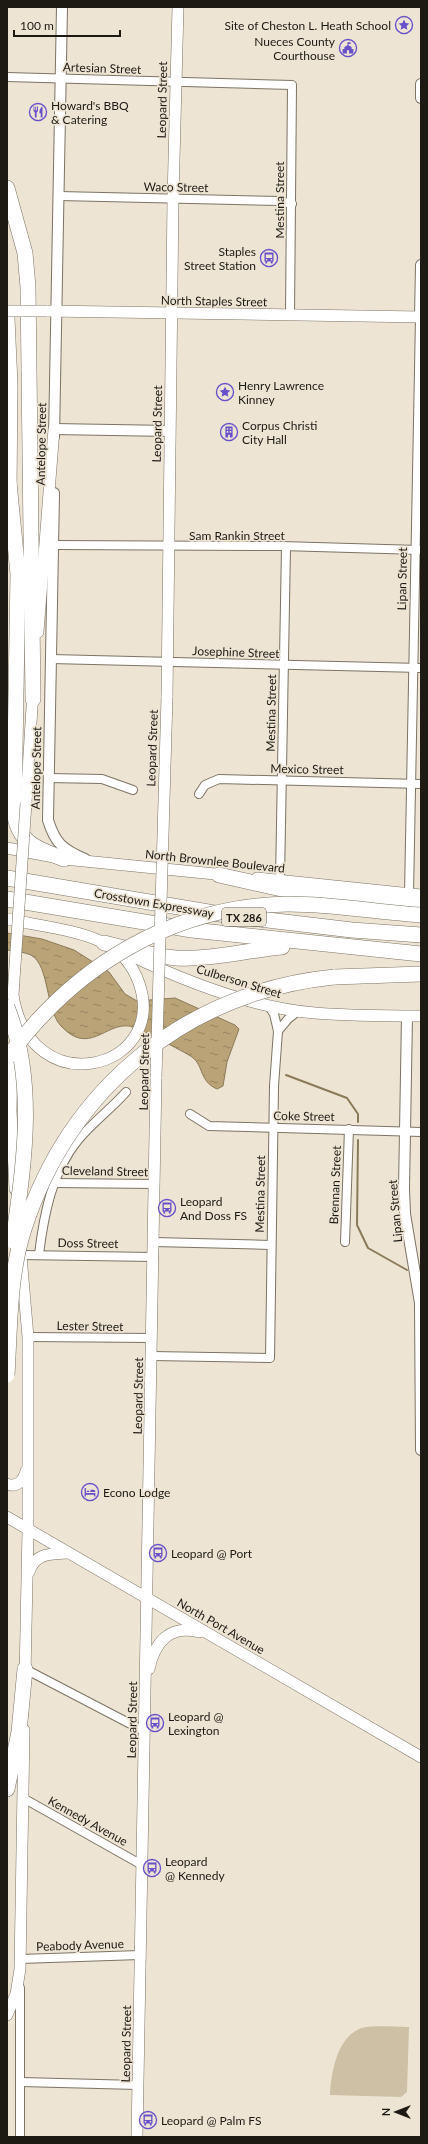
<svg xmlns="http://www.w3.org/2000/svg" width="428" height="2144" viewBox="0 0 428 2144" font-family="Lato,sans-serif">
<defs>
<pattern id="water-ripples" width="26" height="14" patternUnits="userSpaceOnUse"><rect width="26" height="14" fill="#baa377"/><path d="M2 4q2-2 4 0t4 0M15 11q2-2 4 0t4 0" fill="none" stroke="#978460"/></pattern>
</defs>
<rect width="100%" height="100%" fill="#eee4d3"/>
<path fill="#cec0a5" d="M409,2027L407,2092L401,2097L330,2095C331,2073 337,2036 362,2028C373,2025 396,2027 409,2027Z"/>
<path fill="url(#water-ripples)" stroke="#8b7a59" d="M7,933L42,939L74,950L109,972L125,994L137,1001L175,998L235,1025L239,1029L227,1062L223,1086L217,1089C199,1081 204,1066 192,1057C185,1052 136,1027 129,1026C105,1023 89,1056 61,1026C45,1009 50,966 31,955C24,952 14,951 7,950Z"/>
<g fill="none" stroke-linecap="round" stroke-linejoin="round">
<g stroke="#8b7a59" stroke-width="2">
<path d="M286,1075L347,1098L358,1114V1122"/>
<path d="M358,1140L357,1225L368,1248L407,1270"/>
</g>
<g stroke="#7c7464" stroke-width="10">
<g id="minor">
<path d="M7,77L292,85L290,315"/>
<path d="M59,196L280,201L292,204"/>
<path d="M53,545L281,546L420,550"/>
<path d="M51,659L421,668"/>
<path d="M48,778L102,779L133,790"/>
<path d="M199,794L205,785L219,779L421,784"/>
<path d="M280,880L286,547"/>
<path d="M409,894L420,317"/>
<path d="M278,1031L288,1019L298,1011"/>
<path d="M190,1114L209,1126L421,1132"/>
<path d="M54,1183L155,1184"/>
<path d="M154,1242L271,1245"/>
<path d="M345,1242L349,1129"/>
<path d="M39,1254C44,1214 52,1172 78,1140C93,1122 111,1109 126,1092"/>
<path d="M21,1255L154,1257"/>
<path d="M28,1337L152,1338"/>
<path d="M152,1356L270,1358L274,1086L278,1031L274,1014L268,1005"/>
<path d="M25,1669L144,1731"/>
<path d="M23,1798L142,1865"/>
<path d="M20,1959L140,1955"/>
<path d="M21,2082L138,2085"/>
<path d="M20,2137V1988"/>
</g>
</g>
<g stroke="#7c7464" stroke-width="12">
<g id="tertiary">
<path d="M421,84V98"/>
<path d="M420,317L421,265"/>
<path d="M54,429L170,431"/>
<path d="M54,437L62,7"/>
<path d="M54,493L48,820C55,843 62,849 85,859"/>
<path d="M407,1016L404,1189L405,1214L420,1303L421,1450"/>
</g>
</g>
<g stroke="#7c7464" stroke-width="12">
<g id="secondary">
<path d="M47,311L421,317"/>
<path d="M38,632L54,429"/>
<path d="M167,697L173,199L178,7"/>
<path d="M26,803L33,691"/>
<path d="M7,848L64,859L225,875"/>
<path d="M257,878L421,895"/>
<path d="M7,919C35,925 80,930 104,943C121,951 133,966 139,983C169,1070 30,1105 13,995"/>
<path d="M128,954C184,981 253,1008 315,1013C350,1016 386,1016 421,1016"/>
<path d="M12,1049L11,1111L15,1189"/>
<path d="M21,1256L28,1337V1530L25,1677"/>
<path d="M7,1484C17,1488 24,1480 26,1471"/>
<path d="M7,1517L421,1757"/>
<path d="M29,1572C35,1553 50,1554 67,1553"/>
<path d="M149,1669C155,1641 170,1625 199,1632"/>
<path d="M7,2015L16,1994L20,1969L24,1730"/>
<path d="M137,2137L156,1077"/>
</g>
</g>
<g stroke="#7c7464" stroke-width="16">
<g id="motorway">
<path d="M7,188L25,253L28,287L33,699"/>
<path d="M7,318L10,384L9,493"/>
<path d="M9,483L18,574L14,812C19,844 36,848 64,859"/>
<path d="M219,875L313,896L421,905"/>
<path d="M7,878L226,915L352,930L421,935"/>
<path d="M7,899L192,930L421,954"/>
<path d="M104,943C128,949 152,956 176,958C209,960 248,950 282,947"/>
<path d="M334,977L421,974"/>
<path d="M7,1789L19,1732L25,1669"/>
</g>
</g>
<use href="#minor" stroke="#fff" stroke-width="8"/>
<use href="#tertiary" stroke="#fff" stroke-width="10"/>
<use href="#secondary" stroke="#fff" stroke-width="11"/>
<use href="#motorway" stroke="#fff" stroke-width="15"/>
<g stroke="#7c7464" stroke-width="12" stroke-linecap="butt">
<g id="secondary-bridge">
<path d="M7,311H47"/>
<path d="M13,995L26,803"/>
<path d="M156,1077L167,697"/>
</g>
</g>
<g stroke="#7c7464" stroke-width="16" stroke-linecap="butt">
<g id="motorway-bridge">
<path d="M7,1007C37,1082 24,1164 13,1241"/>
<path d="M7,1058C74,966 172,906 288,904C333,904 377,912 421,915"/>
<path d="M7,1375C10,1327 9,1276 24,1229C70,1087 187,992 334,977"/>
</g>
</g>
<use href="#secondary-bridge" stroke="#fff" stroke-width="11"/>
<use href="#motorway-bridge" stroke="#fff" stroke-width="15"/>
</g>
<defs>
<g id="sight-ring" transform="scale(0.9)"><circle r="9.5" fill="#eee4d3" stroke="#6751ca" stroke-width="1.5"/><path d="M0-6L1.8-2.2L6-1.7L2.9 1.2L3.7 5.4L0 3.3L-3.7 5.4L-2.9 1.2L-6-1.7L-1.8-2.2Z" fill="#6751ca"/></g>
<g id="civic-ring" transform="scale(0.9)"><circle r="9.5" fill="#eee4d3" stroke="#6751ca" stroke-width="1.5"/><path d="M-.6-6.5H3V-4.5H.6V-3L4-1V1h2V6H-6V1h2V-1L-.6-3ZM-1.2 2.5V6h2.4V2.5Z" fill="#6751ca"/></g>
<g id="restaurant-ring" transform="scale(0.9)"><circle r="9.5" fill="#eee4d3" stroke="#6751ca" stroke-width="1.5"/><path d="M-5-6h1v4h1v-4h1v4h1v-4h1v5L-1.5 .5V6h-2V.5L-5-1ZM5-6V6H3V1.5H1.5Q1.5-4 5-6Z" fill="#6751ca"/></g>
<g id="bus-ring" transform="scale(0.9)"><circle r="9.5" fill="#eee4d3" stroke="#6751ca" stroke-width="1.5"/><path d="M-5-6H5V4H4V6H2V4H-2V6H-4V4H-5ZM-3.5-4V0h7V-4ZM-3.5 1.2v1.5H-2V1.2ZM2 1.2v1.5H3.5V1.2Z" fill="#6751ca"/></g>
<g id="building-ring" transform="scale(0.9)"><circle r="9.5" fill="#eee4d3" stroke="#6751ca" stroke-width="1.5"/><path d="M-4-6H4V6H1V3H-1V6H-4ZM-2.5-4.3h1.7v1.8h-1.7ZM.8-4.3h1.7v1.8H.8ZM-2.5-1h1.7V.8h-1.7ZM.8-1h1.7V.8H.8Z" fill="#6751ca"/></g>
<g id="hotel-ring" transform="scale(0.9)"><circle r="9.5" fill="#eee4d3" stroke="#6751ca" stroke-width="1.5"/><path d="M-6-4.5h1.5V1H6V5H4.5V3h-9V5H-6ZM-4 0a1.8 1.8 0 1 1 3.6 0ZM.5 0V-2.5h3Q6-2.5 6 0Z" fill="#6751ca"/></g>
</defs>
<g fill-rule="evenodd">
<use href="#sight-ring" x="404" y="25"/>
<use href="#civic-ring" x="348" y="48"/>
<use href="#restaurant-ring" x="38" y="112"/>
<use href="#bus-ring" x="269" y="258"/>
<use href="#sight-ring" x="225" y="392"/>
<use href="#building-ring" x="229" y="432"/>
<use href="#bus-ring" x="167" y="1208"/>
<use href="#hotel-ring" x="90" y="1492"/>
<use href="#bus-ring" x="158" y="1553"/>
<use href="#bus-ring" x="155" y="1723"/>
<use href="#bus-ring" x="152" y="1868"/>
<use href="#bus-ring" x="148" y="2120"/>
</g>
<g text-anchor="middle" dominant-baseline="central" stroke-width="3.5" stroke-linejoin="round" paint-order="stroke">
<rect fill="#eee4d3" stroke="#5c574d" stroke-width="1" x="222" y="908" width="44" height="18" rx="3"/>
<g font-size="11" font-weight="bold" fill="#1d1a14">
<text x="244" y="917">TX 286</text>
</g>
<g font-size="12" fill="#1d1a14" stroke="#eee4d3" text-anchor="start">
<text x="391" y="25" text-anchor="end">Site of Cheston L. Heath School</text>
<text x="335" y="41" text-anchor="end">Nueces County<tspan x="335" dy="14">Courthouse</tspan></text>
<text x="51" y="105">Howard's BBQ<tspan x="51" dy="14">&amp; Catering</tspan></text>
<text x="256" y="251" text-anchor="end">Staples<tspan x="256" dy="14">Street Station</tspan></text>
<text x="238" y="385">Henry Lawrence<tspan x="238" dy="14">Kinney</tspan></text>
<text x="242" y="425">Corpus Christi<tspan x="242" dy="14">City Hall</tspan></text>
<text x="180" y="1201">Leopard<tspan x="180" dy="14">And Doss FS</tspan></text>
<text x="103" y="1492">Econo Lodge</text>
<text x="171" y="1553">Leopard @ Port</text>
<text x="168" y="1716">Leopard @<tspan x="168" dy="14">Lexington</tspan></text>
<text x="165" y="1861">Leopard<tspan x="165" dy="14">@ Kennedy</tspan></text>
<text x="161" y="2120">Leopard @ Palm FS</text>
</g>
<g font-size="12" fill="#1d1a14" stroke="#eee4d3">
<text transform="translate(102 68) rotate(2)">Artesian Street</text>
<text transform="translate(162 100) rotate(-89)">Leopard Street</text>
<text transform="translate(176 187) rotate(1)">Waco Street</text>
<text transform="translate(279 200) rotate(-90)">Mestina Street</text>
<text transform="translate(214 301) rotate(1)">North Staples Street</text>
<text transform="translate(157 424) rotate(-89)">Leopard Street</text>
<text transform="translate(41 444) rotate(-89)">Antelope Street</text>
<text x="237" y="535">Sam Rankin Street</text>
<text transform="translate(402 579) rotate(-89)">Lipan Street</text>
<text transform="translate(236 652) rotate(2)">Josephine Street</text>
<text transform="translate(271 713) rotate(-89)">Mestina Street</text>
<text transform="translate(152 748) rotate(-88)">Leopard Street</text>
<text transform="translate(36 768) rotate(-89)">Antelope Street</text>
<text transform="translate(307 769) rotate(1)">Mexico Street</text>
<text transform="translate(215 861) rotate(6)">North Brownlee Boulevard</text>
<text transform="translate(154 903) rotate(10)">Crosstown Expressway</text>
<text transform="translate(239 981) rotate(17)">Culberson Street</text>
<text transform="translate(144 1072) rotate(-89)">Leopard Street</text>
<text transform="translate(304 1116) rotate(1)">Coke Street</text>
<text transform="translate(105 1171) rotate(1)">Cleveland Street</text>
<text transform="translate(335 1185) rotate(-88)">Brennan Street</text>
<text transform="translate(260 1194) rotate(-89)">Mestina Street</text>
<text transform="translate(395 1211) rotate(-95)">Lipan Street</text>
<text transform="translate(88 1243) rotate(1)">Doss Street</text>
<text transform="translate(90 1326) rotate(1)">Lester Street</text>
<text transform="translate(138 1396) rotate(-89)">Leopard Street</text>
<text transform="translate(221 1626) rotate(30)">North Port Avenue</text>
<text transform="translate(132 1720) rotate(-89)">Leopard Street</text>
<text transform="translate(88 1821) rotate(29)">Kennedy Avenue</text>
<text transform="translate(80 1945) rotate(-2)">Peabody Avenue</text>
<text transform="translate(126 2044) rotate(-89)">Leopard Street</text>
</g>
</g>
<rect width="428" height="2144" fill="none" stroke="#1d1a14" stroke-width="16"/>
<g transform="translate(396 2112) rotate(270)" stroke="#eee4d3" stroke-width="3" paint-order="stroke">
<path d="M0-3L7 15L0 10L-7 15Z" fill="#1d1a14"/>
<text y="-6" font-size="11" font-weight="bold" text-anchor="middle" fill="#1d1a14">N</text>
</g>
<path d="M14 30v6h106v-6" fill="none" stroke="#1d1a14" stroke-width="2"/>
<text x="20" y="30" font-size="12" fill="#1d1a14" stroke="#eee4d3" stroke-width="3" paint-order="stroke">100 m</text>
</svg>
